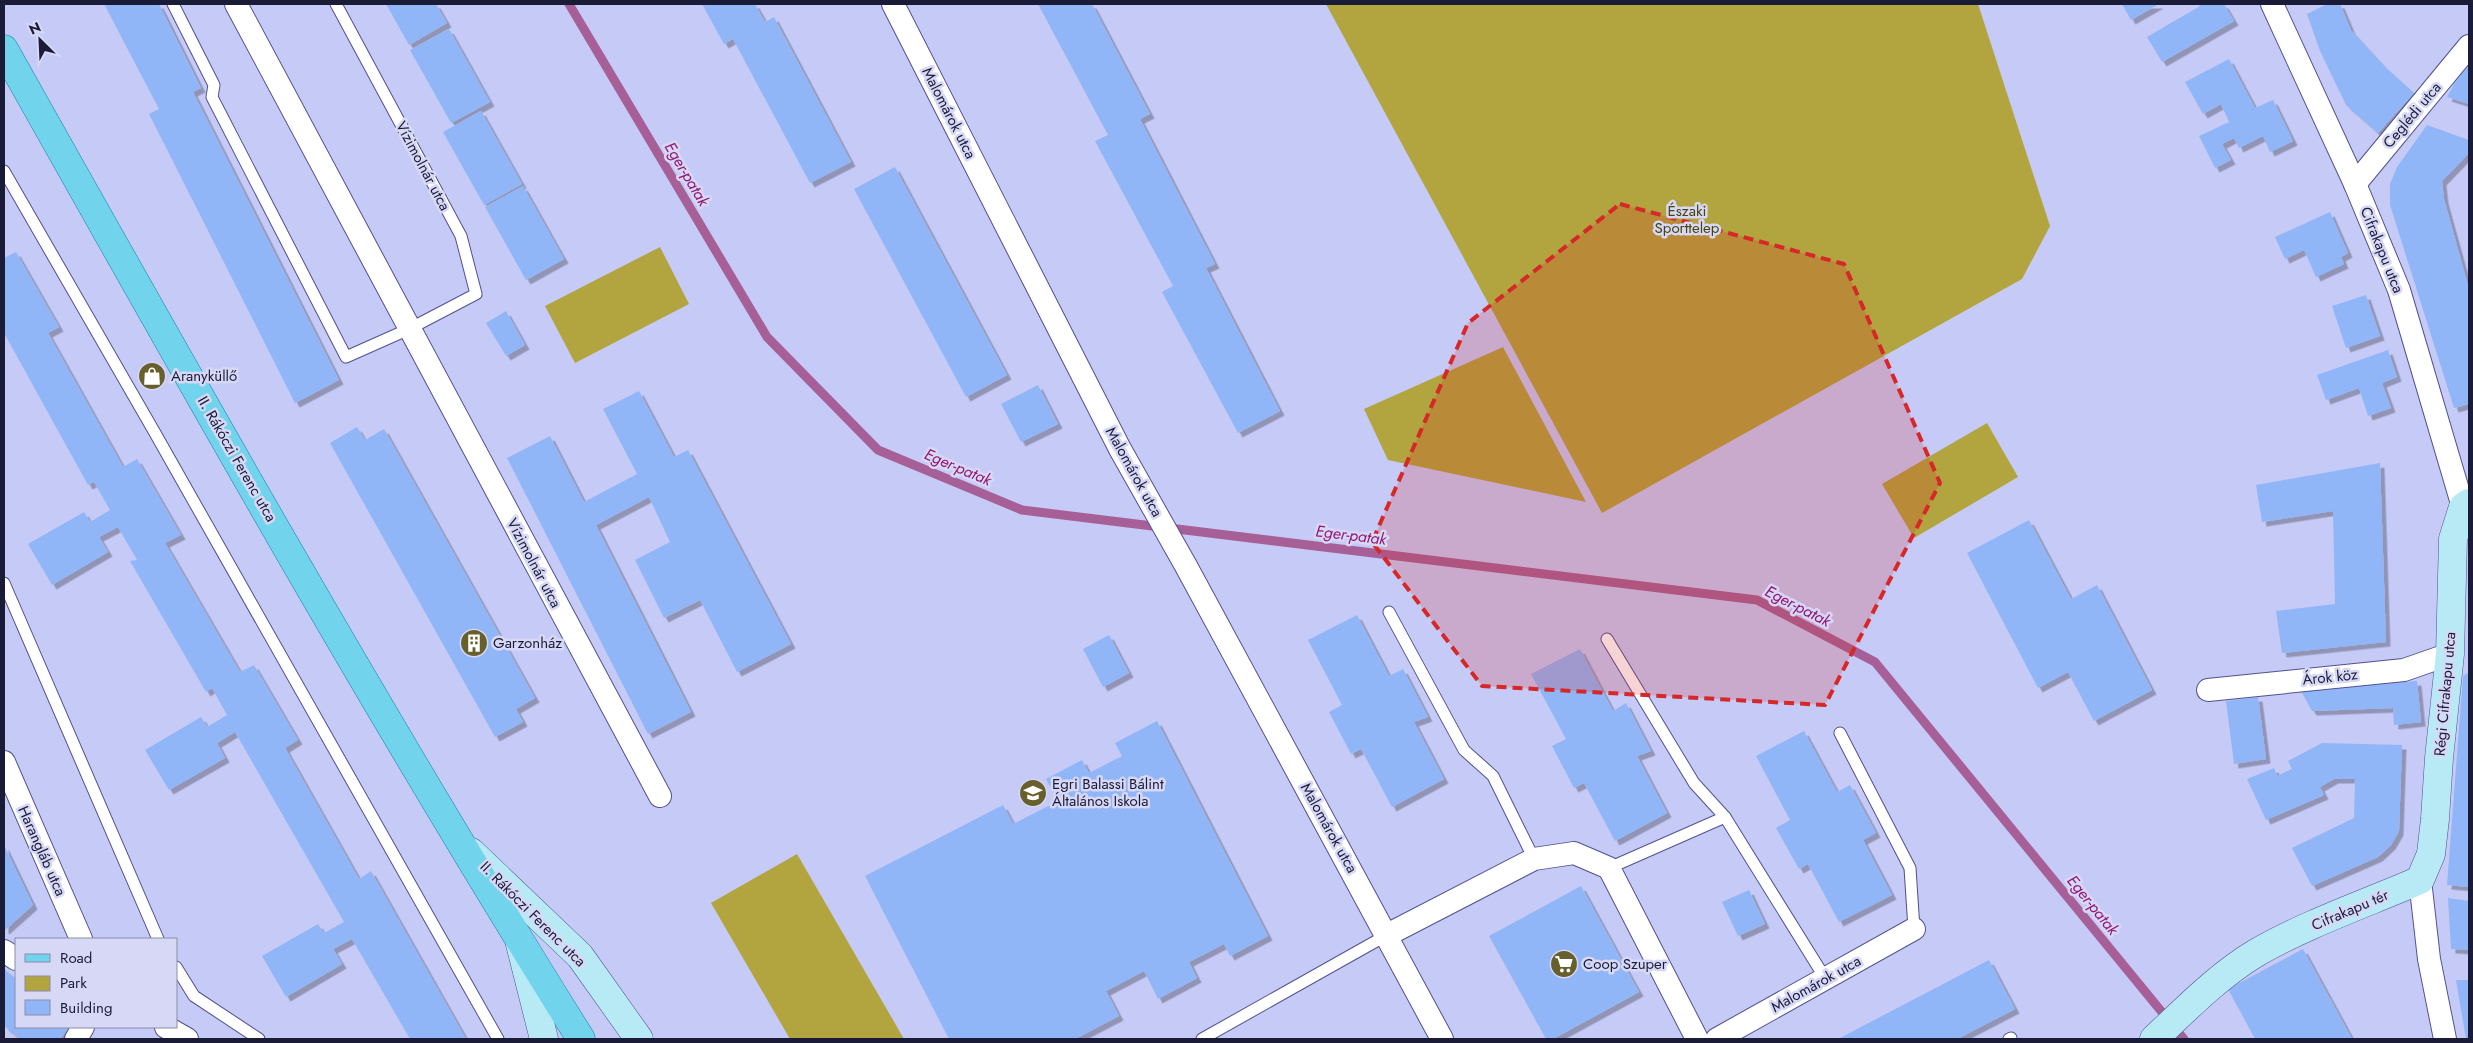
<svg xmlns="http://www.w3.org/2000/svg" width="2473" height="1043" viewBox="0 0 2473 1043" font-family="Jost,sans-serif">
<defs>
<filter id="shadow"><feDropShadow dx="4.5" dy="4.5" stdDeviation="0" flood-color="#0004"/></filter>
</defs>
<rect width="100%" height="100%" fill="#c6caf6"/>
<g fill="#b2a43e">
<path d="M1326,4H1978L2050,226L2022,279L1602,513Z"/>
<path d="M660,247L689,304L575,363L545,306Z"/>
<path d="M1503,347L1586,502L1388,460L1364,409Z"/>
<path d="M1987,423L2018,477L1914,538L1882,484Z"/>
<path d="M797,854L904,1039H790L711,903Z"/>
</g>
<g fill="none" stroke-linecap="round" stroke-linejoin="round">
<path stroke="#a75f97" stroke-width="9" d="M569,4L767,337L878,450L1022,510L1757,600L1875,662L2184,1039"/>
</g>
<g fill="#91b6f8" filter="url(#shadow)">
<path d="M104,4H159L201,88L193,92L339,380L295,403L149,114L159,109Z"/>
<path d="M386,4H436L447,23L409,45Z"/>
<path d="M702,4H755L765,22L774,17L851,162L810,183L733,39L724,44Z"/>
<path d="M1038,4H1092L1150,114L1140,119L1215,264L1206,268L1280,411L1238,433L1162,292L1173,286L1095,141L1108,135Z"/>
<path d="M2122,4H2159L2131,20Z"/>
<path d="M2199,4H2224L2234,21L2162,62L2147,37L2200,6Z"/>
<path d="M2327,4H2340L2351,30L2383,65L2414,93L2378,133L2346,105L2320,51L2307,14Z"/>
<path d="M449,29L490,102L451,123L410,50Z"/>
<path d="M2229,59L2255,108L2273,100L2293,141L2270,152L2263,136L2239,148L2234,138L2222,144L2231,160L2215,168L2199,136L2229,122L2221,104L2203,114L2185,82Z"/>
<path d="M2469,63V104L2447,97L2460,73Z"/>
<path d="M481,111L522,184L484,205L443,132Z"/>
<path d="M2427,125L2469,140V153L2442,181L2444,199L2469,289V404L2454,408L2390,205V184L2397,167Z"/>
<path d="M895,167L1007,375L966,397L854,189Z"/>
<path d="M523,186L564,259L526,280L485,207Z"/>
<path d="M2330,212L2348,253L2341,257L2344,264L2316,277L2304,250L2285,259L2275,237Z"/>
<path d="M16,252L59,327L48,333L123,467L137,459L181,535L165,543L240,672L254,665L298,740L285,748L359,879L371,871L466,1039H410L352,939L333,949L342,964L286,997L262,956L318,924L324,933L344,922L235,732L217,743L225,758L169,790L145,750L201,717L207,727L227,715L212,688L206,692L130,561L137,560L118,527L99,537L108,552L52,585L28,544L84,512L90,522L110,510L94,482L88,485L4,333V258Z"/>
<path d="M2366,295L2380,336L2346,348L2332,306Z"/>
<path d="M506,311L525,345L506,356L486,323Z"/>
<path d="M2388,350L2397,377L2382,383L2391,408L2368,416L2359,388L2326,400L2317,375Z"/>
<path d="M1038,385L1058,424L1021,442L1001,404Z"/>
<path d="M639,391L674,457L688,450L791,644L737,672L700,600L664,618L635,560L670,542L649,497L596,525L691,712L648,734L507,458L550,436L584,502L637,474L603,409Z"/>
<path d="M357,427L365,440L384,429L535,698L516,709L523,722L495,737L330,443Z"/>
<path d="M2380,463L2386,642L2282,653L2276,611L2335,604L2333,511L2262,522L2256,485Z"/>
<path d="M2029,520L2071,599L2097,585L2152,690L2094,721L2068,672L2038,688L1967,553Z"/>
<path d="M1357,615L1389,676L1403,669L1428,717L1414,722L1444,779L1392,807L1361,749L1351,754L1329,712L1342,705L1308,640Z"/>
<path d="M1109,635L1129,673L1103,687L1083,649Z"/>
<path d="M1580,649L1613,711L1626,703L1651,751L1637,756L1667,813L1615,841L1584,783L1574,788L1552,746L1566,739L1531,674Z"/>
<path d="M2469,672V887L2447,885L2463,676Z"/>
<path d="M2417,681L2421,722L2394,725L2393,708L2312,711L2301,691Z"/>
<path d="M2258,697L2266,759L2234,764L2226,701Z"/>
<path d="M1157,721L1268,936L1230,956L1224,944L1189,962L1197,978L1158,999L1144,971L1106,991L1119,1016L1075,1039H949L865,876L1003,805L1013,824L1058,801L1046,779L1082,760L1089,773L1122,756L1115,743Z"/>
<path d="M1804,731L1837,792L1850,785L1876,833L1863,840L1892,895L1839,922L1808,864L1799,869L1776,828L1790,820L1756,756Z"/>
<path d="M2322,743L2402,745L2399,831L2391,845L2378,857L2312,886L2292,848L2354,818L2355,779H2334L2320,787L2324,795L2266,820L2247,779L2274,768L2277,776L2292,769L2288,761Z"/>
<path d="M4,845L33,905L5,930L4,929Z"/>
<path d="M1581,886L1639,992L1553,1039H1546L1489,936Z"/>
<path d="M1749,890L1765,924L1738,936L1722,902Z"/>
<path d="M2448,898L2469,901V950L2451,949Z"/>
<path d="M2303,949L2352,1039H2255L2228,989Z"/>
<path d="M1989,960L2015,1009L1957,1039H1838Z"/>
<path d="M4,969L16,979V1027H70L60,1039H21L4,1026Z"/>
<path d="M2456,980H2469V1039H2466Z"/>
</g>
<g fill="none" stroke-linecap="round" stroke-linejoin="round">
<g stroke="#505191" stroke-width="13">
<g id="lane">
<path d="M173,4L214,85L212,97L346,357L409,329L476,294L461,236L336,4"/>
<path d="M4,171L155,433L498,1039"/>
<path d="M4,583L158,939"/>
<path d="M1389,612L1464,750L1493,776L1534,859"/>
<path d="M1607,639L1694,783L1725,817"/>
<path d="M1840,733L1910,868L1914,929"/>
<path d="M1609,868L1725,817L1825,978"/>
<path d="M176,967L194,996L259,1039"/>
<path d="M1202,1039L1387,935"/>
<path d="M2009,1039L2011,1038"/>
</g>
</g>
<g stroke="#505191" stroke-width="24">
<g id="street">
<path d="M236,4L660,796"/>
<path d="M893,4L1120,449L1186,566L1442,1039"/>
<path d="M2272,4L2355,184L2399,290L2463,507"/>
<path d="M2355,184L2469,46"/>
<path d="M2208,690L2404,670L2450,654"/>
<path d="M4,762L81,939"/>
<path d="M2420,880L2429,959L2445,1039"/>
<path d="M1387,935L1534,859L1574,853L1609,868L1697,1039"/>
<path d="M4,951L16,959"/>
<path d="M166,1027L187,1039"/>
<path d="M76,1039L83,1027"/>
<path d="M1717,1039L1914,929"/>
</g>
</g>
<g stroke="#505191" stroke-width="29">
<g id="secondary">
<path d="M471,852L580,956L639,1039"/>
<path d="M520,944L544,1039"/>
<path d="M2154,1039C2186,1009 2218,976 2256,953C2306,924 2367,903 2420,880L2431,854L2435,819L2439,758L2450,654L2453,539L2463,507L2469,503"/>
</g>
</g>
<g stroke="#1581a4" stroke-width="29">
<path id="primary" d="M4,49C191,382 378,715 581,1039"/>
</g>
<use href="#lane" stroke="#fff" stroke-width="11"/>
<use href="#street" stroke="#fff" stroke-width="22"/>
<use href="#secondary" stroke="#b8eaf6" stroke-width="28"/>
<use href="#primary" stroke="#71d4ec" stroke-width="28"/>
</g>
<path fill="#d62828" fill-opacity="0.2" stroke="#d62828" stroke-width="4" stroke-dasharray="10 6" stroke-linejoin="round" d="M1620,204L1844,264L1940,483L1825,705L1482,686L1372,542L1468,323Z"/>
<defs>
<g id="shop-disc" transform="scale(1.4375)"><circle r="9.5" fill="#675f2c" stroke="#d6d8f6"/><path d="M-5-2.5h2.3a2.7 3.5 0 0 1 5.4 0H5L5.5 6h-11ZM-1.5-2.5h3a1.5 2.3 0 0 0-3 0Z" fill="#fff"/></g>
<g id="building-disc" transform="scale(1.4375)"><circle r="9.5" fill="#675f2c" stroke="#d6d8f6"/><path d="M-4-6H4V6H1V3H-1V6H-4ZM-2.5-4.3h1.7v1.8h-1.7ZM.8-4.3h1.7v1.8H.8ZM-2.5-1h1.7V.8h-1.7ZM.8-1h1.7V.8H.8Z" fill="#fff"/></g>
<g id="school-disc" transform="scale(1.4375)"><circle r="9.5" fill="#675f2c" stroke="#d6d8f6"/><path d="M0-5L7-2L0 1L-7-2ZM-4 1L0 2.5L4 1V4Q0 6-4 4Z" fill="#fff"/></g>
<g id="supermarket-disc" transform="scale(1.4375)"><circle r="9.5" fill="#675f2c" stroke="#d6d8f6"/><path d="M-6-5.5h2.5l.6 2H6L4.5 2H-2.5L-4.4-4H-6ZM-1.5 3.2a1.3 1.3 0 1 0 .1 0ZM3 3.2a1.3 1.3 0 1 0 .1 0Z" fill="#fff"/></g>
</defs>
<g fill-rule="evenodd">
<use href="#shop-disc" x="152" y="376"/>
<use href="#building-disc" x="474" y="643"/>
<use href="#school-disc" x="1033" y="793"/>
<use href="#supermarket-disc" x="1564" y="964"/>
</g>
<g text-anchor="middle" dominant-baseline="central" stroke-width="5" stroke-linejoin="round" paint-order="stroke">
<g font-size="15" fill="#1a1b36" stroke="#d6d8f6">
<text transform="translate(949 113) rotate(63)">Malomárok utca</text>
<text transform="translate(2412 115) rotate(-50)">Ceglédi utca</text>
<text transform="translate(423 166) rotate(62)">Vízimolnár utca</text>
<text transform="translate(2382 250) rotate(68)">Cifrakapu utca</text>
<text transform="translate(237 459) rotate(60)">II. Rákóczi Ferenc utca</text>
<text transform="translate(1134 472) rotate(61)">Malomárok utca</text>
<text transform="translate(534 563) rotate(62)">Vízimolnár utca</text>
<text transform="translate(2330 677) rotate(-6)">Árok köz</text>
<text transform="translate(2445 694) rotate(-85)">Régi Cifrakapu utca</text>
<text transform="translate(1329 828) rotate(61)">Malomárok utca</text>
<text transform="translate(42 851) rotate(66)">Harangláb utca</text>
<text transform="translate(2350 910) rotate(-23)">Cifrakapu tér</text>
<text transform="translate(533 914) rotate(45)">II. Rákóczi Ferenc utca</text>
<text transform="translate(1816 984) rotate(-29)">Malomárok utca</text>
</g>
<g font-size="15" fill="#4a430b" stroke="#d6d8f6">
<text x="1687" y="211">Északi<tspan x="1687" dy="17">Sporttelep</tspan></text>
</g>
<g font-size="15" fill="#1a1b36" stroke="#d6d8f6" text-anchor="start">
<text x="171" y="376">Aranyküllő</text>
<text x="493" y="643">Garzonház</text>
<text x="1052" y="784">Egri Balassi Bálint<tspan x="1052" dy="17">Általános Iskola</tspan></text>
<text x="1583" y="964">Coop Szuper</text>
</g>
<g font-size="16" font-style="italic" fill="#931774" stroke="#d6d8f6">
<text transform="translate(687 174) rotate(59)">Eger-patak</text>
<text transform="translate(958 467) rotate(23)">Eger-patak</text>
<text transform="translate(1351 535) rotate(7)">Eger-patak</text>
<text transform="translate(1798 606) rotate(27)">Eger-patak</text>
<text transform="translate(2093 905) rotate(51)">Eger-patak</text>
</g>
</g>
<rect width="2473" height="1043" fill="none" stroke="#1a1b36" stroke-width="10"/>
<rect x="15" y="938" width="162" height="90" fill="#d6d8f6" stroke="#8b8ca9"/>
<rect x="25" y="954" width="25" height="8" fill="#71d4ec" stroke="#8b8ca9"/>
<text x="60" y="963" font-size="15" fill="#1a1b36">Road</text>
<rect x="25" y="976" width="25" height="15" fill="#b2a43e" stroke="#8b8ca9"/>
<text x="60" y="988" font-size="15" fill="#1a1b36">Park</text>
<rect x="25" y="1000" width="25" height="15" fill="#91b6f8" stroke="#8b8ca9"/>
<text x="60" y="1013" font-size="15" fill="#1a1b36">Building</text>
<g transform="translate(40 40) rotate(336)" stroke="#d6d8f6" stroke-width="4" paint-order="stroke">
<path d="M0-4L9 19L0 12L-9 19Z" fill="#1a1b36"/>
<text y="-8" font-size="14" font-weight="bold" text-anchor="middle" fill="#1a1b36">N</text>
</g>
</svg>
